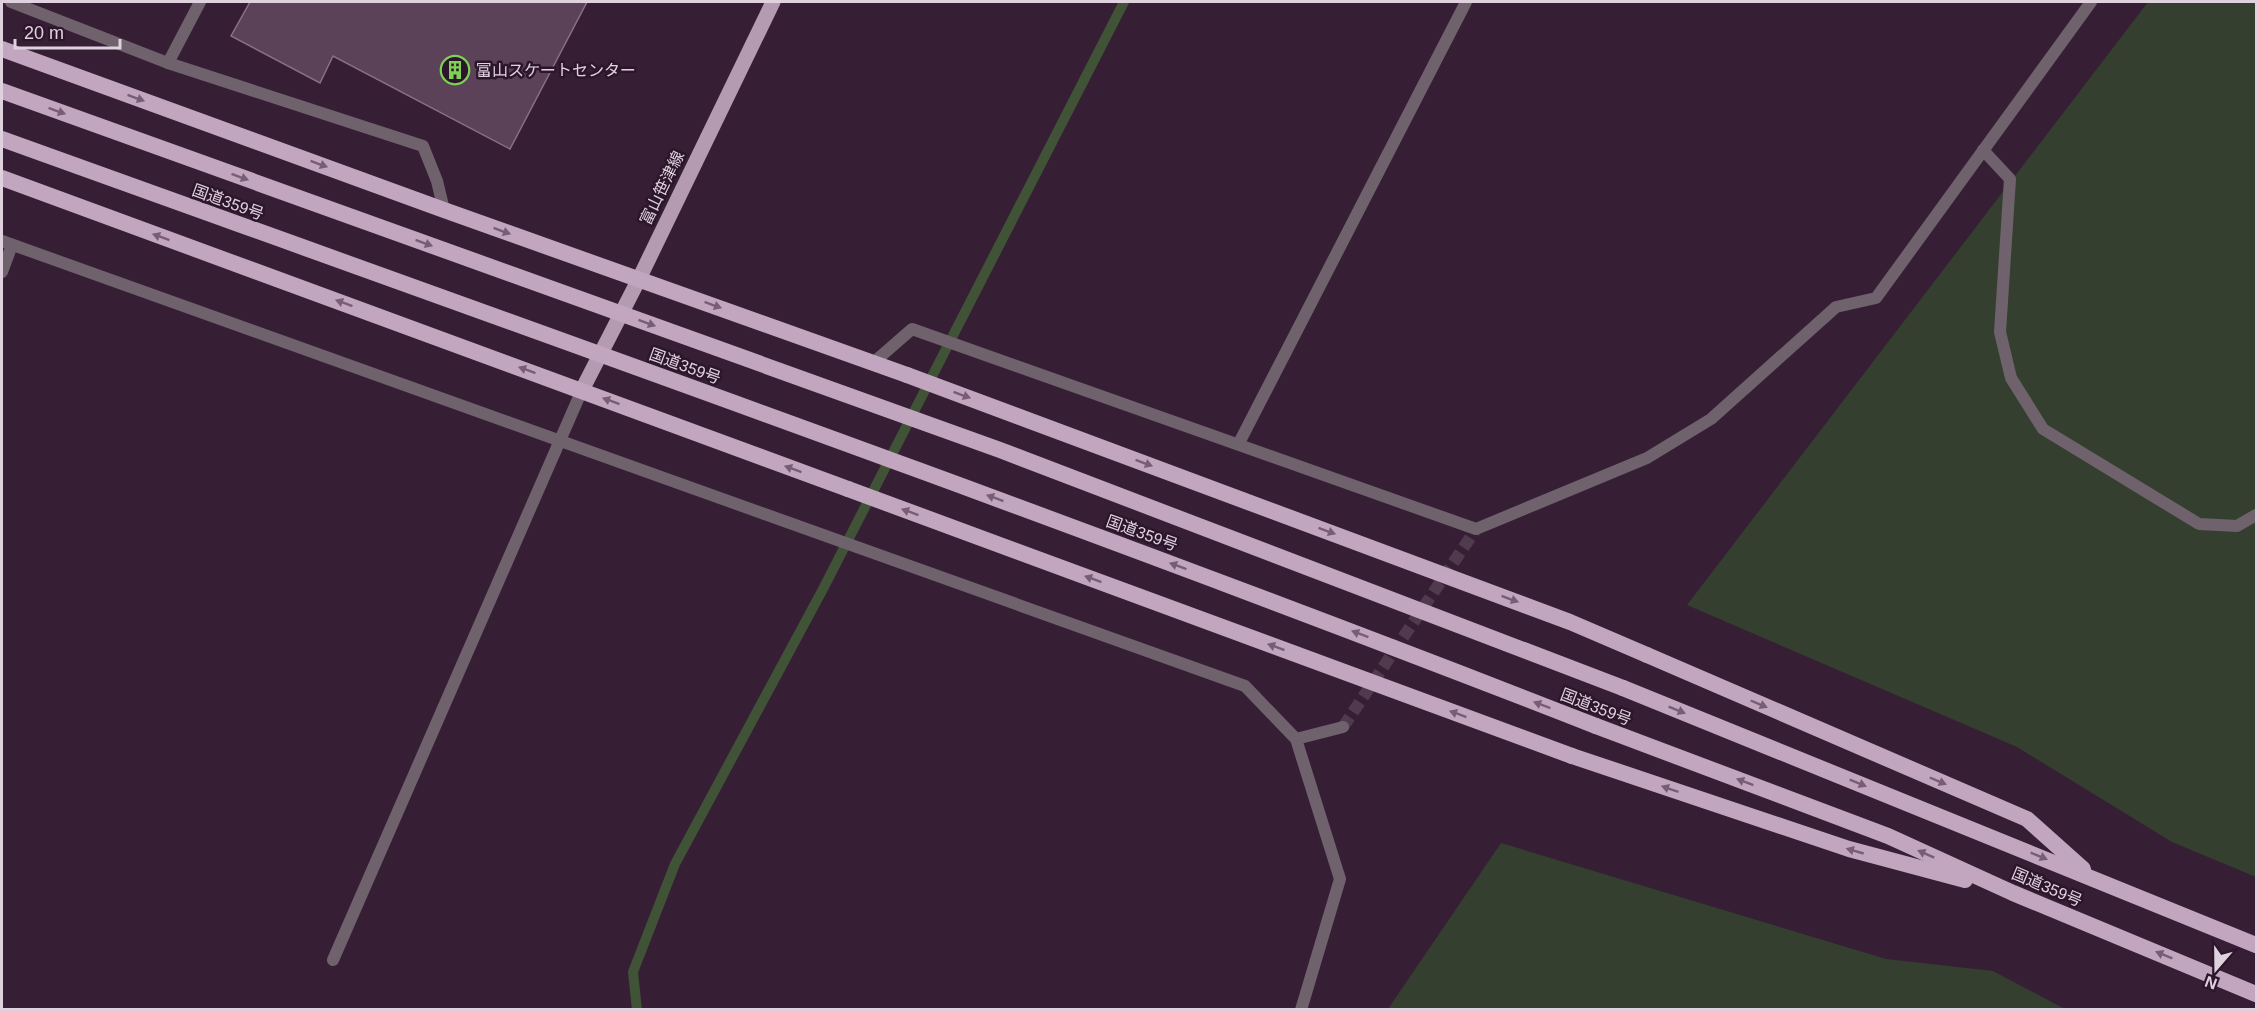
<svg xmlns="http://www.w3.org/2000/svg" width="2258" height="1011" viewBox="0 0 2258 1011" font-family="Arial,'Noto Sans JP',sans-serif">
<rect width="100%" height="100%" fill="#361f35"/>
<g fill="#343f2f">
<path d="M2148,2H2256V877L2172,842L2017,747L1687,605Z"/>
<path d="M1501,843L1886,959L1993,971L2065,1009H1388Z"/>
</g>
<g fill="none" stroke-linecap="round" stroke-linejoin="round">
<path stroke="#405337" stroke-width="10" d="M637,1010L633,972L675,864L823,589L1124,2"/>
</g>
<path fill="#5b4259" stroke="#8a6f88" stroke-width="1.5" d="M250,2H587L510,149L333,56L320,83L231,36Z"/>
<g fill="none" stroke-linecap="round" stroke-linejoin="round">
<path stroke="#503a4e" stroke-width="12" stroke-dasharray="12 6" stroke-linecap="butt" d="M1343,727L1476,529"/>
<g stroke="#6f626d" stroke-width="12">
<path d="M1983,150L2010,179L2000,332L2011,378L2043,429L2199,524L2237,526L2256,515"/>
<path d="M2,272L12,245"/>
</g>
<g stroke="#6f626d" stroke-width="12">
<path d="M11,2L168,63L423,146L437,181L444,210"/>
<path d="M168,63L200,2"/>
<path d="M2,241L1245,686L1296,739L1340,879L1301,1010"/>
<path d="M873,363L912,329L1476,529L1647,458L1711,419L1836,307L1876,298L2091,2"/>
<path d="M1239,443L1466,2"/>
<path d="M1296,739L1343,727"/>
</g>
<path stroke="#6f626d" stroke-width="12" d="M333,960L582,390"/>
<path stroke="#b49bb2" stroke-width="15" d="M582,390L639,279L773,2"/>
<g stroke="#c2a6c0" stroke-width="16">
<path d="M2,49L444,210L907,375"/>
<path d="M2,178L848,489"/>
<path d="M1647,655L2027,819L2083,869"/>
<path d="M1623,688L2256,945"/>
<path d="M1596,726L1888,836L2013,893L2256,994"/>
<path d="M1572,756L1849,849L1965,880"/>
</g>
<g stroke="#c2a6c0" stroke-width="16">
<path d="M2,91L1000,450L1623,688"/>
<path d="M2,139C535,331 1069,520 1596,726"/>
<path d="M907,375L1570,622L1647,655"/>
<path d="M848,489L1572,756"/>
</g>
</g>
<defs><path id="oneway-solid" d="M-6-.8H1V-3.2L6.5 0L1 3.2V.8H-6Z" transform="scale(1.5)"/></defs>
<g fill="#775e76">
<use href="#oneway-solid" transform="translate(136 98) rotate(20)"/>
<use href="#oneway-solid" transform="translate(57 111) rotate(20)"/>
<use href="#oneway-solid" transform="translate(319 164) rotate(20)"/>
<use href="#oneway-solid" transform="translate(240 177) rotate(20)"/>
<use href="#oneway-solid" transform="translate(502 231) rotate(20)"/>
<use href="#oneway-solid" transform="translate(161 237) rotate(-160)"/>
<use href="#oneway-solid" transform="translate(424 243) rotate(20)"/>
<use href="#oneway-solid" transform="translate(344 303) rotate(-160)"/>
<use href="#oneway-solid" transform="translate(713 305) rotate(20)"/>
<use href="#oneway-solid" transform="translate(647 323) rotate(20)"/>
<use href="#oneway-solid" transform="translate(527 370) rotate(-160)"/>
<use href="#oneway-solid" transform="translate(962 395) rotate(20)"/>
<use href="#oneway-solid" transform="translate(611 401) rotate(-160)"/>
<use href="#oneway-solid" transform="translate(1144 463) rotate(20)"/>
<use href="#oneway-solid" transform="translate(793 469) rotate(-160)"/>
<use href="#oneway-solid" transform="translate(995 498) rotate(-160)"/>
<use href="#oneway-solid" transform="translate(910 512) rotate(-160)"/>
<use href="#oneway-solid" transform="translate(1327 531) rotate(20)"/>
<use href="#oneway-solid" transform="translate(1178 566) rotate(-160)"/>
<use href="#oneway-solid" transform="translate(1093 579) rotate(-160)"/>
<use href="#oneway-solid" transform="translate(1510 599) rotate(20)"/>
<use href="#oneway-solid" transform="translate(1360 634) rotate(-159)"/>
<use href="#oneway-solid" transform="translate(1276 647) rotate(-160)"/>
<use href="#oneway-solid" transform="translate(1759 704) rotate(23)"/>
<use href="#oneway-solid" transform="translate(1542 705) rotate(-159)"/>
<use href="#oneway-solid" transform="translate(1677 710) rotate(22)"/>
<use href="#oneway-solid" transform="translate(1458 714) rotate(-160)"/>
<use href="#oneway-solid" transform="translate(1938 781) rotate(23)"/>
<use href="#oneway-solid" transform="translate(1745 782) rotate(-159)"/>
<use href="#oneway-solid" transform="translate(1858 783) rotate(22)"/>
<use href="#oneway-solid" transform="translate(1670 789) rotate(-161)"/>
<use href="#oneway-solid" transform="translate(1855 851) rotate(-164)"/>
<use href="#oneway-solid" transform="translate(1926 854) rotate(-156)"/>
<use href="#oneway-solid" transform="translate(2039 856) rotate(22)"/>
<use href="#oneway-solid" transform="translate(2164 955) rotate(-158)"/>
</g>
<defs>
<g id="building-ring" transform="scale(1.5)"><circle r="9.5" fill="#2c162b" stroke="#7ed153" stroke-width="1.5"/><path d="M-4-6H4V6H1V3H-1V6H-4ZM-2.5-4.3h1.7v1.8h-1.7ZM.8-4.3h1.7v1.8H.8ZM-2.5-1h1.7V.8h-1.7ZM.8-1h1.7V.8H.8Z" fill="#7ed153"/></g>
</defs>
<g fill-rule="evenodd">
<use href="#building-ring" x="455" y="70"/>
</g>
<g text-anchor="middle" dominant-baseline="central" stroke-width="5" stroke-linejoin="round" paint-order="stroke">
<g font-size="16" fill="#e0d1df" stroke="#2c162b" text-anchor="start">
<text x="476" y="70">富山スケートセンター</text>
</g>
<g font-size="16" fill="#e0d1df" stroke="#2c162b">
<text transform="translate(662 188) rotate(-64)">富山笹津線</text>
<text transform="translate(228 202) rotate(20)">国道359号</text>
<text transform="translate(685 366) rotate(20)">国道359号</text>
<text transform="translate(1142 533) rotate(20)">国道359号</text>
<text transform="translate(1596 707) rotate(21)">国道359号</text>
<text transform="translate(2047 887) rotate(23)">国道359号</text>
</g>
</g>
<rect width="2258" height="1011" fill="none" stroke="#e0d1df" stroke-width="6"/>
<g transform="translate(2216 969) rotate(200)" stroke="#2c162b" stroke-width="4.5" paint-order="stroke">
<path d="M0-4.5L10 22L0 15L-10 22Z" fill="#e0d1df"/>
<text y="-9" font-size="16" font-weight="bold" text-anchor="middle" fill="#e0d1df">N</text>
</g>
<path d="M15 39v9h105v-9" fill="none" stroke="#e0d1df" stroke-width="3"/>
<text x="24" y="39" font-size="18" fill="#e0d1df" stroke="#2c162b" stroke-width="4.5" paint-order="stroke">20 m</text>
</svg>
